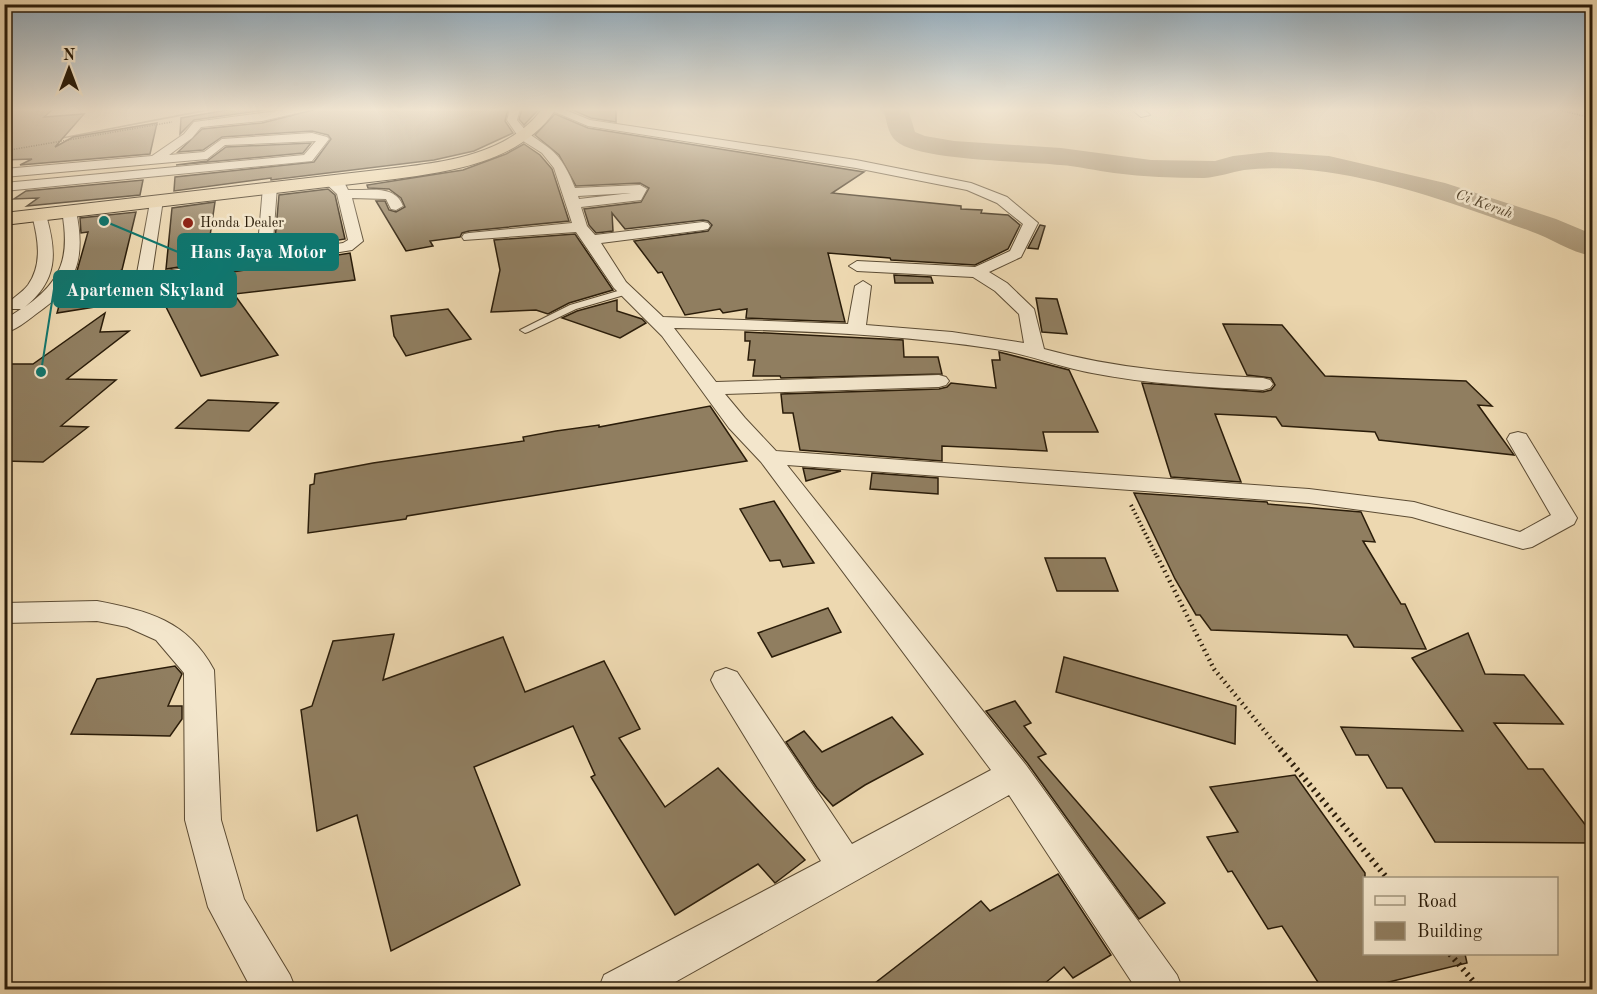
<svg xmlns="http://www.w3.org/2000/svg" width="1597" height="994" viewBox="0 0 1597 994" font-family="'Old Standard TT',serif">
<rect width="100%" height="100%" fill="#edd8b0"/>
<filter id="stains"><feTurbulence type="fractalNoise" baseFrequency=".00333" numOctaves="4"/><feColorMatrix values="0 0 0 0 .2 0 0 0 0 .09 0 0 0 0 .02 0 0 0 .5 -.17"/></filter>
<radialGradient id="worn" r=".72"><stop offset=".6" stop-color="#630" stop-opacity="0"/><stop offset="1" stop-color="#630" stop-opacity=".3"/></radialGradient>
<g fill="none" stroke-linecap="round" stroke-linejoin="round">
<path fill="#78674c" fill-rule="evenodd" d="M208,109H218L50,141L48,140Z"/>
<path fill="#ab9878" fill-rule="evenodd" d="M882,109H908L915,132L925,136L954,141L1061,148L1151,160L1215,161L1233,156L1269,152L1329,156L1445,183L1556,219L1592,234V256C1570,252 1551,238 1530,231C1463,207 1396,182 1326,172C1299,168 1271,167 1244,170C1231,172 1219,177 1204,178C1174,178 1144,177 1114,173C1096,171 1079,166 1060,165C1027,161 918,161 896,141C886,132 888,119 882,109Z"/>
</g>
<g fill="#907e60" stroke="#2b1d0a" stroke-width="1.5">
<path d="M4,109H53L44,117L84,114L55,147L73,137L157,123L150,154L20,165L32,159L4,160Z"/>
<path d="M233,109H272L194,120L180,134L181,118Z"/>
<path d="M317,109H508L505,121L513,133L474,151L434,160L271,180V178L174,191L175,177L314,162L331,139L328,135L312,131L222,137L203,150L178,152L202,129L262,123Z"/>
<path d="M522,109H539L524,125L519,119Z"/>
<path d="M570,109H616V122L591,118Z"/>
<path d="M555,114L588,128L864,172L832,193L961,206V209L982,210L981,213L1008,215L1020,225L1008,249L975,265L891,260L890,258L828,253L845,322L746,318L747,309L723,313L720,309L685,315L662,272L658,273L634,241L708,231L712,225L708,221L703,220L625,229L612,213L613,231L596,233L589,225L584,209L641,202L649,188L640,183L576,186L559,155L535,135Z"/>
<path d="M311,143L303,153L176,165L207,161L226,147Z"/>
<path d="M524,144L540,155L552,169L569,221L469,231L462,233L460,237L430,241L433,246L406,251L376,201H385L389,210L396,212L405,207L401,198L389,189L368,188L367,185L463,170L506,154Z"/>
<path d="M143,180L140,195L27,206L38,198L14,199L26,191Z"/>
<path d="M328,189L335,195L345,239L274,251L279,195Z"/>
<path d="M215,202L210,236L211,262L166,269L172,208Z"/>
<path d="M136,212L122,270L115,273L107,305L57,313L62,295L77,271L88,232L81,233L80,218Z"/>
<path d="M1040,225L1045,226L1038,249L1028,248Z"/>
<path d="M575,234L613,290L569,303L548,314L536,310L491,312L500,270L494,240Z"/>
<path d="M350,253L355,280L234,294L278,355L201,376L162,299L164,283Z"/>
<path d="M894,275L931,277L933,283H895Z"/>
<path d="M1036,298L1057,299L1067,334L1042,332Z"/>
<path d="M617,300V311L642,319L646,323L620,338L562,318L577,311Z"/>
<path d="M448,309L471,339L406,356L394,336L391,316Z"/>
<path d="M105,313L100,332L129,331L67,379L116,380L61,426L88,427L43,462L4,461V364H33Z"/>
<path d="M1223,324L1282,325L1325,376L1466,381L1492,406L1478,405L1514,455L1379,440L1375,432L1282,426L1276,417L1215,414L1241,482L1171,477L1142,383L1263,392L1271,390L1275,385L1271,378L1247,375Z"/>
<path d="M745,332L903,340L904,357H938L942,374L781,378L780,376H753L755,360H748L750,341H745Z"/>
<path d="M999,352L1069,370L1098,432H1043L1047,451L942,446V461L800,450L793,413H783L781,394L939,389L947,387L951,383L996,388L992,360H1000Z"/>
<path d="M208,400L278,403L249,431L176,428Z"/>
<path d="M710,406L747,461L407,516L406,519L308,533L310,485L314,484L315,474L373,463L524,441L523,437L556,431L599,425V427Z"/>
<path d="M803,468L841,471L806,481Z"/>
<path d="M872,473L938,478V494L870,489Z"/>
<path d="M1134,493L1267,502L1268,504L1361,512L1375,542L1363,541L1401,604H1405L1426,649L1354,647L1347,635L1211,630L1200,615H1196L1175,579Z"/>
<path d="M774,501L814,563L783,567L780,560L770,561L740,509Z"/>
<path d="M1045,558H1105L1118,591H1057Z"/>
<path d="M828,608L841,632L772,657L758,633Z"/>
<path d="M1468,633L1485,674L1524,675L1563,724L1494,723L1528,769H1543L1593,835V843L1435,842L1402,788H1387L1368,755H1356L1341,727L1463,731L1412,658Z"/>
<path d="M394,634L383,680L503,637L525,692L604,661L640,729L619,738L665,807L718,768L805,860L775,883L758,864L675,915L591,777L595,775L573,726L474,767L520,885L391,951L357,815L317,831L301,710L312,706L333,641Z"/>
<path d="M1064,657L1236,706L1235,744L1056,692Z"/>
<path d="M175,666L182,674L168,706H182V719L170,736L71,734L97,679Z"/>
<path d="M1015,701L1031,723L1024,726L1046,754L1038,757L1165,903L1139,919L1028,764L986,711Z"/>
<path d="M892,717L923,754L865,785L833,806L817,788L786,742L804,731L822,752Z"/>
<path d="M1295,775L1365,873V954H1465L1467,963L1356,990H1323L1282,926L1268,929L1232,871L1228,872L1207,837L1238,832L1210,787Z"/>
<path d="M1058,874L1111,955L1073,978L1064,967L1037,990H866L981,901L990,911Z"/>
</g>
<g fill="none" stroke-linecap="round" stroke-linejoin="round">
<g stroke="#5c4c34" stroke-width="2">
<path id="lane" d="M628,288L631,289V293L576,309L528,332L525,333L520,330L570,305Z"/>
</g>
<g stroke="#5c4c34" stroke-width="2">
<g id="street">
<path d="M292,109H315L262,121L201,127L192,138L169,155L204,152L222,139L312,133L327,137L329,139L312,161L4,191V183L304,155L316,141L225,145L207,159L4,177V169L152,156L184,134L194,122Z"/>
<path d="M510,109H520L517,120C529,136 535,137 549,148C562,158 569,173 575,188L640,185L647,189L641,200L581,207L587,226L595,235L703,222L708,223L710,226L708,229L703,230L601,243L626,282L663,317L848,324L855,286L863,281L871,286L866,325L952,332L1024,343L1019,314L995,291L973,277L857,271L849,266L857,261L975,267L1010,251L1023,224L997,203L967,190L856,168L588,126L548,109H563L590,120L856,160L971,183L1007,197L1038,223L1021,257L989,272L1007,283L1034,309L1044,349C1116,369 1189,374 1263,378L1270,380L1273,384L1270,388L1263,390C1206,387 1148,384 1092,373C1059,367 1028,354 995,349C889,333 781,330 674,328L716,382L939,375L946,377L949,381L946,385L939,387L725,394L745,418L776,451L1309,489L1414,502L1520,532L1551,515L1507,439L1510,434L1518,432L1526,434L1577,518L1574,524L1532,547L1523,549L1412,517L1309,503L787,465L1026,765L1177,975L1183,990H1137L1009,795L661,990H598L604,975L821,861L715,688L711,680L715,672L726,668L737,672L852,844L991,770L761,462L729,428L662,336L614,288L576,232L464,240L462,237L464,234L469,233L572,223L554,168L542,153L520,139L507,120ZM631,193L579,199L578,196Z"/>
<path d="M1131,109H1143L1150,115L1141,117Z"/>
<path d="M328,176L345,184L348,190C369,191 395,184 403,206L396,210L391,209L386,199L352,198L363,241L352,250L151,283L147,299L141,300L133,295L151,197L156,196L163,200L152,273L257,257L263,187L270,183L277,187L272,254L343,243L348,240L337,194L322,180Z"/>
<path d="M69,207L76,211C86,259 77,286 36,314C27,321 16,330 4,333V320L21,309H10L7,305C13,297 22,293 28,285C43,264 38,238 32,215L39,211L46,215C57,253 58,280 25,307C63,280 70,256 62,211Z"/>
<path d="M97,601C148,611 187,620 214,670L221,820L244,899L290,975L296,990H252L208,907L185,820L184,673L156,640L127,627L97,621L4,623V603Z"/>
</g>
</g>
<g stroke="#2b1d0a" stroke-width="2">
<path id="highway" d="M542,109H556C521,162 453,171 395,179L4,225V213L395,168C445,162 509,154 542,109Z"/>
</g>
<g stroke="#2b1d0a" stroke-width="1.5" stroke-dasharray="1 1.5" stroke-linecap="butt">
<path d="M1555,109L1592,118"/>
<path d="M4,151L172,122"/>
</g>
<path stroke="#2b1d0a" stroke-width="4" stroke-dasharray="1.5 3" stroke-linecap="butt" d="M1131,505L1157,557"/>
<path stroke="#2b1d0a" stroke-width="4.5" stroke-dasharray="1.5 4" stroke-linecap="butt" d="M1157,556L1214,669L1281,751"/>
<g stroke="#2b1d0a" stroke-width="6" stroke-dasharray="2 4.5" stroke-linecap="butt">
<path d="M1280,749L1387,878"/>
<path d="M1450,954L1481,990"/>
</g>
<use href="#lane" fill="#f3e6cc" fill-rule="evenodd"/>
<use href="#street" fill="#f3e6cc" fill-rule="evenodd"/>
<use href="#highway" fill="#edd8b0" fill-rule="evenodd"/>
</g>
<linearGradient id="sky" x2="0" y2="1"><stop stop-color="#8fa9bb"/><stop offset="0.44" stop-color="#f7eddb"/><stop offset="1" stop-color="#f7eddb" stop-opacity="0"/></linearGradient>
<rect width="1597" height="249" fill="url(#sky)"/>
<circle fill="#8f2418" stroke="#f3e6cc" stroke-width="2" cx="188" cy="223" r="6"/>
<g text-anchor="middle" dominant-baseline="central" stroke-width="5" stroke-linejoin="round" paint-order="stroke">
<g font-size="14" fill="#2b1d0a" stroke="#f3e6cc" text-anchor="start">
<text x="200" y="223">Honda Dealer</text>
</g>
<g font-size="15" font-style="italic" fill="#584830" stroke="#f3e6cc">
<text transform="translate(1484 205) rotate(20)">Ci Keruh</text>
</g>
</g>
<path fill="none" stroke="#0f766e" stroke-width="2" d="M104 221L178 252M41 372L54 289"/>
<g fill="#0f766e" stroke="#f3e6cc" stroke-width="2">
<circle cx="104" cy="221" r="6"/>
<circle cx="41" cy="372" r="6"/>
</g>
<g fill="#0f766e" stroke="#0f766e" stroke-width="2">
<rect x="178" y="234" width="160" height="36" rx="6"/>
<rect x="54" y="271" width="182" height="36" rx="6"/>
</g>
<g font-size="18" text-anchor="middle" font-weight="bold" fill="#fff">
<text x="258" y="258">Hans Jaya Motor</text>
<text x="145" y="296">Apartemen Skyland</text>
</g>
<rect width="1597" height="994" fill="none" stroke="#edd8b0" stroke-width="24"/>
<rect x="6" y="6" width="1585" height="982" fill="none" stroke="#2b1d0a" stroke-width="3"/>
<rect x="12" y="12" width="1573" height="970" fill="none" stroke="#2b1d0a" stroke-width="1.5"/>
<rect x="1363" y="877" width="195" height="78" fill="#f3e6cc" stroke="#a3967e" stroke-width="1.5"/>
<rect x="1375" y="896" width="30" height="9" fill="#f3e6cc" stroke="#a3967e" stroke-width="1.5"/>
<text x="1417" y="907" font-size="18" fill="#2b1d0a">Road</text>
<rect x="1375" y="922" width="30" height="18" fill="#907e60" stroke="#a3967e" stroke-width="1.5"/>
<text x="1417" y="937" font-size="18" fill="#2b1d0a">Building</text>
<g transform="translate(69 69)" stroke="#f3e6cc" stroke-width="4.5" paint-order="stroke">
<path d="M0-4.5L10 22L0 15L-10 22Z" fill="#2b1d0a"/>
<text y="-9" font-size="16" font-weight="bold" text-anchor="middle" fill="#2b1d0a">N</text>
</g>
<rect width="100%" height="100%" filter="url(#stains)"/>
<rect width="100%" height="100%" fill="url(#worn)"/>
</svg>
